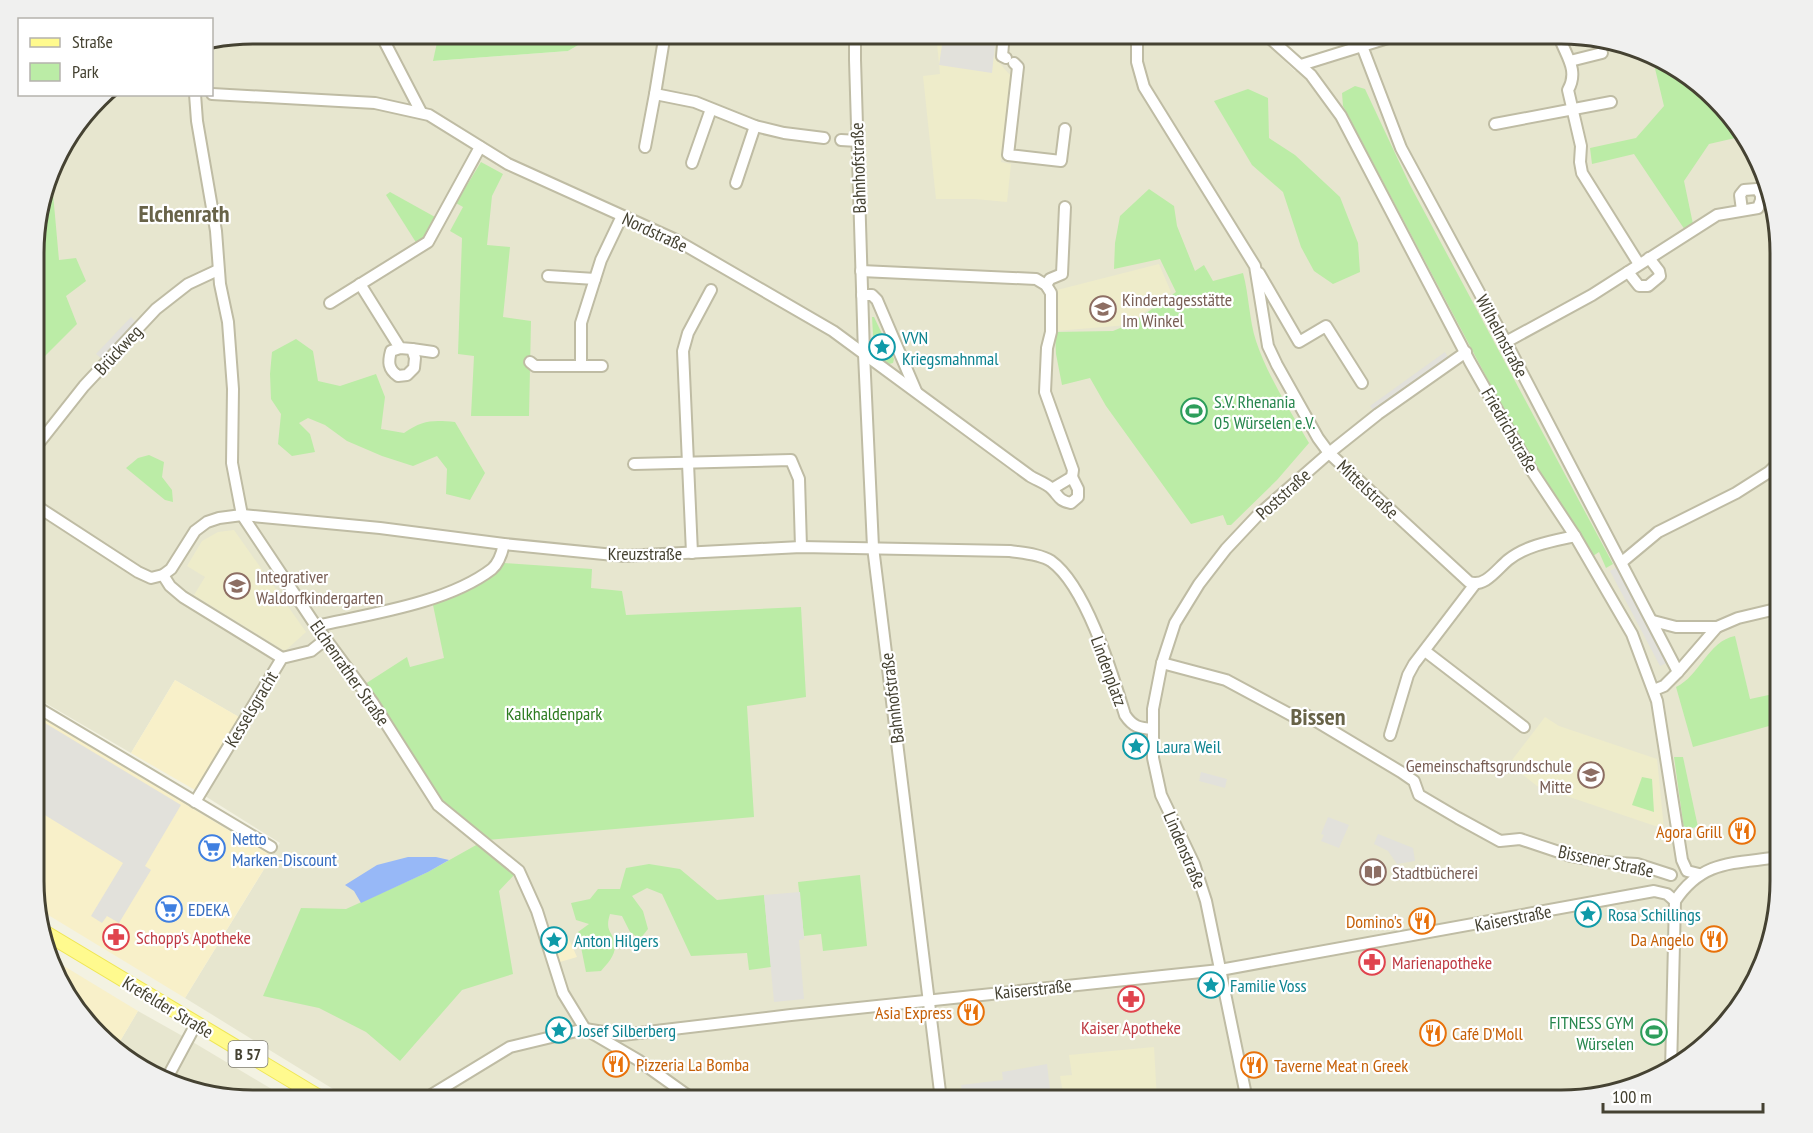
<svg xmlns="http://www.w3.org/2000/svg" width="1813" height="1133" viewBox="0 0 1813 1133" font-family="'PT Sans Narrow',sans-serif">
<rect width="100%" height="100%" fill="#f3f2e2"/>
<g fill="#e7e6cf">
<path d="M253,33H439L434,61L568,51L599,33H1252L1263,41L1295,71L1430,33H1561L1617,41L1682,70L1751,143L1780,239V894L1743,1002L1670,1071L1574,1100H351L185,998L280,843L205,796L249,723L175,680L131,753L35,697V224L56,155L102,95L212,94V41Z"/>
<path d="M138,1011L186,1038L290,1100H252L182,1088L131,1063L116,1048Z"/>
</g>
<g fill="#f8f0c9">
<path d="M175,680L239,717L195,790L131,753Z"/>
<path d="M35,714L272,856L185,998L35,907Z"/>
<path d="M568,937L577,957L560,962L552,941Z"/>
<path d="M54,960L138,1011L116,1048L70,1002Z"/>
</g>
<g fill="#eeecca">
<path d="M936,33H995L994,57L1011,76L1001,162L1011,164L1007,202L975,199H936L923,76L940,74Z"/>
<path d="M1159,264L1171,292L1128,325L1055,331L1057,290Z"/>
<path d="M234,530L306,632L285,651L194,595L205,577L187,566L202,541L218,532Z"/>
<path d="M1545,717L1559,726L1657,759L1664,829L1537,786L1509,764Z"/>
<path d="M1154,1047L1157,1100H1127L1126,1092L1064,1098L1060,1076L1072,1075L1069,1055Z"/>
</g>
<g fill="#bbeca6">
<path d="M439,33H599L568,51L433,61Z"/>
<path d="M1652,56L1682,70L1744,136L1709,144L1684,181L1693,224L1685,230L1634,154L1592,164L1590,148L1636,138L1664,106Z"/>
<path d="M1355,86L1365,89L1410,185L1613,564L1606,568L1599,552L1593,556L1549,486H1546L1535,469L1343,106L1342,93Z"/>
<path d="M1248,89L1268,98L1269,138L1295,155L1340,197L1358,243L1360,272L1333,284L1314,271L1301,247L1283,192L1252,165L1214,101Z"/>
<path d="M481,162L503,174L492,196L487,245L510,247L503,317L531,321L529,416H471L474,356L458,354L462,238L450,231L463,207L456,203Z"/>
<path d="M51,171L59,260L76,258L86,281L66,296L77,324L41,360L35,364V224Z"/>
<path d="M1149,189L1174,206L1177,226L1195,271L1204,265L1213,281L1243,273C1249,295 1249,319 1256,341C1268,377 1290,410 1309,443L1277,480L1231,525H1227L1223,515L1191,524L1106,406L1090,378L1062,385L1056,354L1055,332L1113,331L1132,323L1176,292L1160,259L1114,269L1115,243L1120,216Z"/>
<path d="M390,192L435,217L421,241L417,244L386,195Z"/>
<path d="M872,317H874L894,359L893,363L889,364L874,352Z"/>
<path d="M296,339L313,351L318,381L340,386L376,374L385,397L381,429L404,433C423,420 432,420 455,422L485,473L470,500L446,494L447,469L437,456L413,466L382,456L347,441L325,425L308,418L299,423L310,434L315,452L292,456L278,444L281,414L271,399L270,374L272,352Z"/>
<path d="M149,455L164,462L162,477L172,490L173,502L165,500L126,468L138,458Z"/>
<path d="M504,563L592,569L591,588L622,591L626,615L801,607L806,697L747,706L754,817L487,840L442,803L387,714L365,684L407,657L410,667L444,658L433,605C455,596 491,584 504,563Z"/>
<path d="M1735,636L1750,699L1778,693L1780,723L1693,747L1676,687C1700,676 1708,641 1735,636Z"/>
<path d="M1674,757H1683L1698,827L1684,829Z"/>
<path d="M1642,777L1652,779L1654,812L1632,805Z"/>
<path d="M478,844L516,873L499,891L513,974L462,990L400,1061L366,1032L319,1008L263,996L301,908L346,909L428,872Z"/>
<path d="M649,864L680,869L717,900L764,895L771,967L749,970L747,953L691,956L662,894L647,888L632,896L643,911L648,929L640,939L630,932L622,916L610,914C604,933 614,931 615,946C615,956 607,964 601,971L586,972L578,932L589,924L576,920L571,903L590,899L598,889H620L626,868Z"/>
<path d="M860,875L867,946L823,951L821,934L804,936L798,882Z"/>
</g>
<g fill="#e2e1db">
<path d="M943,38L995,45L992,73L939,65Z"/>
<path d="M131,317L137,323L103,360L96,354Z"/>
<path d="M1445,352L1449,359L1374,411L1370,406Z"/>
<path d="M1617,567L1667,663L1660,666L1610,571Z"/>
<path d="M35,717L181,805L145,866L151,870L119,923L107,916L102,923L91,916L123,863L35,809Z"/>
<path d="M1201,772L1227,779L1225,788L1199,781Z"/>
<path d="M1328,817L1349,825L1339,848L1321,841L1324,835L1321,834Z"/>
<path d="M1378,834L1413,848L1415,861L1397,864L1388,851L1374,844Z"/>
<path d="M800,892L804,939L799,940L804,999L774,1002L764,895Z"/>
<path d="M1047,1064L1051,1098L1026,1100L1003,1094L971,1099L969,1092H962L961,1085L1003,1080L1002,1072Z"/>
</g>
<path fill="#97b8f7" d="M408,857H436L449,860L428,872L361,903L354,891L345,885L377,865Z"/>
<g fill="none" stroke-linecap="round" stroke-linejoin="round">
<g stroke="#bfbca4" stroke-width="14">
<g id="minor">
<path d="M380,33L421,112"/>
<path d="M665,33L655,94L695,102L755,126L784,133L824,138"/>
<path d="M859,33L855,41V60L864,354L873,547L941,1100"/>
<path d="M1004,33L1002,56L1006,58"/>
<path d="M1137,33V62L1144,87L1255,266L1268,346L1277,365L1318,438L1329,453L1469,582C1485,588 1497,569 1508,560C1527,545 1552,541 1575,536"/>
<path d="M1264,33L1311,75L1341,116L1470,362L1532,471L1575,536L1632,634L1657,701L1682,860L1687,871L1699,874"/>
<path d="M1558,33C1564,54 1580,69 1568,90L1581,146L1580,162L1582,173L1639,264"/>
<path d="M1362,46L1401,148L1506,342L1678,672"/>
<path d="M1570,61L1602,53"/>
<path d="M1014,63L1018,67L1008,155L1061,161L1065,129"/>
<path d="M1301,65L1404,33"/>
<path d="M195,94L197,121L216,231L220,284L228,322L233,389L232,463L242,515L316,626L373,703L438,805L519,871L537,911L563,993L585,1029L638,1060L694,1100"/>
<path d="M212,94L375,103L429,115L508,164L676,240L833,331L1030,476C1036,480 1046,483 1052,489C1059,496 1059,501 1071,503L1078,497V489L1072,477L1052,489"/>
<path d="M1495,124L1611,102"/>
<path d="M841,140L858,141"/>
<path d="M645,147L655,94"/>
<path d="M692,163L711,109"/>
<path d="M736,183L755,126"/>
<path d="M1742,210L1740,195L1744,190L1757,189L1761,195"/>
<path d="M861,271L1036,279L1046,285L1051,293V332L1047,348L1045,392L1073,470L1072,477"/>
<path d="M1628,272L1639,286H1648L1660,276L1659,271L1649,258"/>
<path d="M1259,273L1299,342L1326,326L1362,383"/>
<path d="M548,276L595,279"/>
<path d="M360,284L400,348L412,349L415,358L414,368L407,375L398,376C388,369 388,362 391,351L400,348"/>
<path d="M1046,285L1050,279L1062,274L1065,207"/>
<path d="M862,295H872L877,300L916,391"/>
<path d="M330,303L428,242L480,147"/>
<path d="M1506,342L1592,295L1717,215L1758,208L1761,200V195L1766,194"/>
<path d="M412,349L433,352"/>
<path d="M530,362L535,366H602"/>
<path d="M581,366V323L601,260L622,216"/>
<path d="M35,448L84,386L156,309L188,284L218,270"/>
<path d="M634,464L791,460L799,479L801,547"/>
<path d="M35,505L138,572L151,578L163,575L171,569L195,531L207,522L219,518L242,515L380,528L504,544L624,556L801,547L1010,551C1023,553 1040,554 1051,561C1086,586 1112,673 1125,715C1133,727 1139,728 1153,729"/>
<path d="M692,553L683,351L688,333L711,290"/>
<path d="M1622,562L1658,532L1736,493L1769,472L1780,461"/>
<path d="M163,575L170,586L183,597L282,658"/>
<path d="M1653,621L1676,627H1717"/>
<path d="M316,626C370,614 448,603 492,569C499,563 502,553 504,544"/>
<path d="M1425,651L1524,727"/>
<path d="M1162,663L1226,680L1293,716L1306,715L1401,772L1414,781L1419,795L1458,818L1500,841L1520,839L1571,856L1602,862L1637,864L1671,875"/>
<path d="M1654,690L1664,686L1678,672L1717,627L1738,618L1780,608"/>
<path d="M35,706L271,847"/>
<path d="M1390,735L1408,675L1414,664L1475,584"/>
<path d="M195,802L282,658L311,651L326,639"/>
<path d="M1675,901C1703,859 1734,864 1780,857"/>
<path d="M1671,1070L1675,901"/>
<path d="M166,1080L196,1024"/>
<path d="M423,1100L510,1047L585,1029L622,1035L791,1015L1220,970L1654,891L1667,894L1675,901"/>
<path d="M1247,1100L1206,901L1194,864L1161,795L1153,758V709L1162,663L1175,623L1199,584L1226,549L1257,516L1329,453L1378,414L1466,352"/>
</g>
</g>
<g stroke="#efe654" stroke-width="16">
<path id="major" d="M44,932L324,1100"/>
</g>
<use href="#minor" stroke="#fff" stroke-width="10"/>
<use href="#major" stroke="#fffa8e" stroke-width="14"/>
</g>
<defs>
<g id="school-ring" transform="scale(1.35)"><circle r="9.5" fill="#fff" stroke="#8d6e63" stroke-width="1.5"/><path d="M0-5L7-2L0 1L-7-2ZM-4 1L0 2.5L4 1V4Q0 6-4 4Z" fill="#8d6e63"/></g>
<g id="sight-ring" transform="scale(1.35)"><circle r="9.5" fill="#fff" stroke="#0f9aa8" stroke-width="1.5"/><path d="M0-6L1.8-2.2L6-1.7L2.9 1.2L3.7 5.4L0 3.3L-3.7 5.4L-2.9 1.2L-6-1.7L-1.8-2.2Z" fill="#0f9aa8"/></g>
<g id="stadium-ring" transform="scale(1.35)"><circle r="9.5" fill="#fff" stroke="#2e9e5b" stroke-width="1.5"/><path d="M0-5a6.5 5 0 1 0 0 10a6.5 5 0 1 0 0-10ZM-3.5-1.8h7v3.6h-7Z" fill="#2e9e5b"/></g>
<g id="restaurant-ring" transform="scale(1.35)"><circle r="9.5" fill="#fff" stroke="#e8710a" stroke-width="1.5"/><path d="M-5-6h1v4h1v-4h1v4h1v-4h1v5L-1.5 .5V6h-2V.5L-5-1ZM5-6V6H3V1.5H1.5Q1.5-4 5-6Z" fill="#e8710a"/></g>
<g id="supermarket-ring" transform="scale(1.35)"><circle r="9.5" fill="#fff" stroke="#3f7fe0" stroke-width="1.5"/><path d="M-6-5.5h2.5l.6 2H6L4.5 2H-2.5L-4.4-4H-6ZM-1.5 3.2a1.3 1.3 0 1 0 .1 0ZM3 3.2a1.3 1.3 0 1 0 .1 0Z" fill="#3f7fe0"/></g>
<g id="library-ring" transform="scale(1.35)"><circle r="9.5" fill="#fff" stroke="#8d6e63" stroke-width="1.5"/><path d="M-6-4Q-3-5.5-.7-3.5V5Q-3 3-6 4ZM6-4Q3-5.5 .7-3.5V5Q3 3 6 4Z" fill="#8d6e63"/></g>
<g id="pharmacy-ring" transform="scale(1.35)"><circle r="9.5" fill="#fff" stroke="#e0444e" stroke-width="1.5"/><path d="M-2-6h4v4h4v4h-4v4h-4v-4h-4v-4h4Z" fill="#e0444e"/></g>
</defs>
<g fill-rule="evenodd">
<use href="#school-ring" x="1103" y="309"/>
<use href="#sight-ring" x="882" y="347"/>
<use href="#stadium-ring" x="1194" y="411"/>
<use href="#school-ring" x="237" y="586"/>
<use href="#sight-ring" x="1136" y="746"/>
<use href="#school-ring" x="1591" y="775"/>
<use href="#restaurant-ring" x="1742" y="831"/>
<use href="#supermarket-ring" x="212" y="848"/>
<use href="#library-ring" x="1373" y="872"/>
<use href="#supermarket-ring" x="169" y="909"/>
<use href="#sight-ring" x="1588" y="914"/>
<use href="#restaurant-ring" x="1422" y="921"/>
<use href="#pharmacy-ring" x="116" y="937"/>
<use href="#restaurant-ring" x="1714" y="939"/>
<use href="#sight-ring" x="554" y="940"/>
<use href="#pharmacy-ring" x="1372" y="962"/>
<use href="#sight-ring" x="1211" y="985"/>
<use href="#pharmacy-ring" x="1131" y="999"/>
<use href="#restaurant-ring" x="971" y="1012"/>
<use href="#sight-ring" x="559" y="1030"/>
<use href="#stadium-ring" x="1654" y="1032"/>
<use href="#restaurant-ring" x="1433" y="1033"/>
<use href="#restaurant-ring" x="616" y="1064"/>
<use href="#restaurant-ring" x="1254" y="1065"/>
</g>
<g text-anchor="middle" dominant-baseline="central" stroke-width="4.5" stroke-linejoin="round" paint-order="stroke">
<rect fill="#fff" stroke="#7d7b70" stroke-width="1.5" x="228.5" y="1041" width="39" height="26" rx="4.5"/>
<g font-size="16" font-weight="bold" fill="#454232">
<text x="248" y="1054">B 57</text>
</g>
<g font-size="18" fill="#454232" stroke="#fff">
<text transform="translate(858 168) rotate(-92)">Bahnhofstraße</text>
<text transform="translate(655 232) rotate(25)">Nordstraße</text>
<text transform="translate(1502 336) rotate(62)">Wilhelmstraße</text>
<text transform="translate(118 350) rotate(-47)">Brückweg</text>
<text transform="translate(1510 430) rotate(60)">Friedrichstraße</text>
<text transform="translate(1368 489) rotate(43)">Mittelstraße</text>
<text transform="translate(1283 494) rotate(-42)">Poststraße</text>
<text x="645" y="553">Kreuzstraße</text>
<text transform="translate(1109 671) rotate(70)">Lindenplatz</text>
<text transform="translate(350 673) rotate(55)">Elchenrather Straße</text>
<text transform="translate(892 698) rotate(-97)">Bahnhofstraße</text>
<text transform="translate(251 709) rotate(-59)">Kesselsgracht</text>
<text transform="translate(1185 850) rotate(67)">Lindenstraße</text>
<text transform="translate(1606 861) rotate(12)">Bissener Straße</text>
<text transform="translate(1513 918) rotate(-11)">Kaiserstraße</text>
<text transform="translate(1033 989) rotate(-6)">Kaiserstraße</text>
<text transform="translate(168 1007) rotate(31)">Krefelder Straße</text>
</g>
<g font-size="18" fill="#785e54" stroke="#fff" text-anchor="start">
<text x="1122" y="299">Kindertagesstätte<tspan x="1122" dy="21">Im Winkel</tspan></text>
<text x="256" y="576">Integrativer<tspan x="256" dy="21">Waldorfkindergarten</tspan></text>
<text x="1572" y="765" text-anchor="end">Gemeinschaftsgrundschule<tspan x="1572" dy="21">Mitte</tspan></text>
<text x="1392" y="872">Stadtbücherei</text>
</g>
<g font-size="18" fill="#0d838f" stroke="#fff" text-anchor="start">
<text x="902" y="337">VVN<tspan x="902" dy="21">Kriegsmahnmal</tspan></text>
<text x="1156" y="746">Laura Weil</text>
<text x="1608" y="914">Rosa Schillings</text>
<text x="574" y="940">Anton Hilgers</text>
<text x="1230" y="985">Familie Voss</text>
<text x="578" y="1030">Josef Silberberg</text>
</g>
<g font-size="18" fill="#27864d" stroke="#fff" text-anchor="start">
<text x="1214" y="401">S.V. Rhenania<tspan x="1214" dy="21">05 Würselen e.V.</tspan></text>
<text x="1634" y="1022" text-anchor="end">FITNESS GYM<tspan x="1634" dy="21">Würselen</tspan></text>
</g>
<g font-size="18" fill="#2d7b20" stroke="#fff">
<text x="554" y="713">Kalkhaldenpark</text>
</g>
<g font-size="18" fill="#c56008" stroke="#fff" text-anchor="end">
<text x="1722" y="831">Agora Grill</text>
<text x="1402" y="921">Domino's</text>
<text x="1694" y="939">Da Angelo</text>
<text x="952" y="1012">Asia Express</text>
<text x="1452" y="1033" text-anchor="start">Café D'Moll</text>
<text x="636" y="1064" text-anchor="start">Pizzeria La Bomba</text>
<text x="1274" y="1065" text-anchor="start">Taverne Meat n Greek</text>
</g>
<g font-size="18" fill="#366cbe" stroke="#fff" text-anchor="start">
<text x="232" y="838">Netto<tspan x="232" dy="21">Marken-Discount</tspan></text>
<text x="188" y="909">EDEKA</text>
</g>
<g font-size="18" fill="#be3a42" stroke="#fff" text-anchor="start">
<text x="136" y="937">Schopp's Apotheke</text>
<text x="1392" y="962">Marienapotheke</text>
<text x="1131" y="1027" text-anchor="middle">Kaiser Apotheke</text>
</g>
<g font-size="24" font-weight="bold" fill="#686348" stroke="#fff">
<text x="184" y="213">Elchenrath</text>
<text x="1318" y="716">Bissen</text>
</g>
</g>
<path d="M0 0H1813V1133H0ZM253 44H1561A209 209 0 0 1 1770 253V881A209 209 0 0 1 1561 1090H253A209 209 0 0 1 44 881V253A209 209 0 0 1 253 44Z" fill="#f0f0ef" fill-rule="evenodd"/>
<path fill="none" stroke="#454232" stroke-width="3" d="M253 44H1561A209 209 0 0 1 1770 253V881A209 209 0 0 1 1561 1090H253A209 209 0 0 1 44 881V253A209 209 0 0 1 253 44Z"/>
<rect x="18" y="18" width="195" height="78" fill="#ffffff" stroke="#b5b3ad" stroke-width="1.5"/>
<rect x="30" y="38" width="30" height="9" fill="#fffa8e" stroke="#b5b3ad" stroke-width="1.5"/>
<text x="72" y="48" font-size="18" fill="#454232">Straße</text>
<rect x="30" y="63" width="30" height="18" fill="#bbeca6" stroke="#b5b3ad" stroke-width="1.5"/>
<text x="72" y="78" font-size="18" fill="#454232">Park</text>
<path d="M1603 1103v9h160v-9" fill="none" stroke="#454232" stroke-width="3"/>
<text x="1612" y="1103" font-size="18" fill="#454232" stroke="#ffffff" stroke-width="4.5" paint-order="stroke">100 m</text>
</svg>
